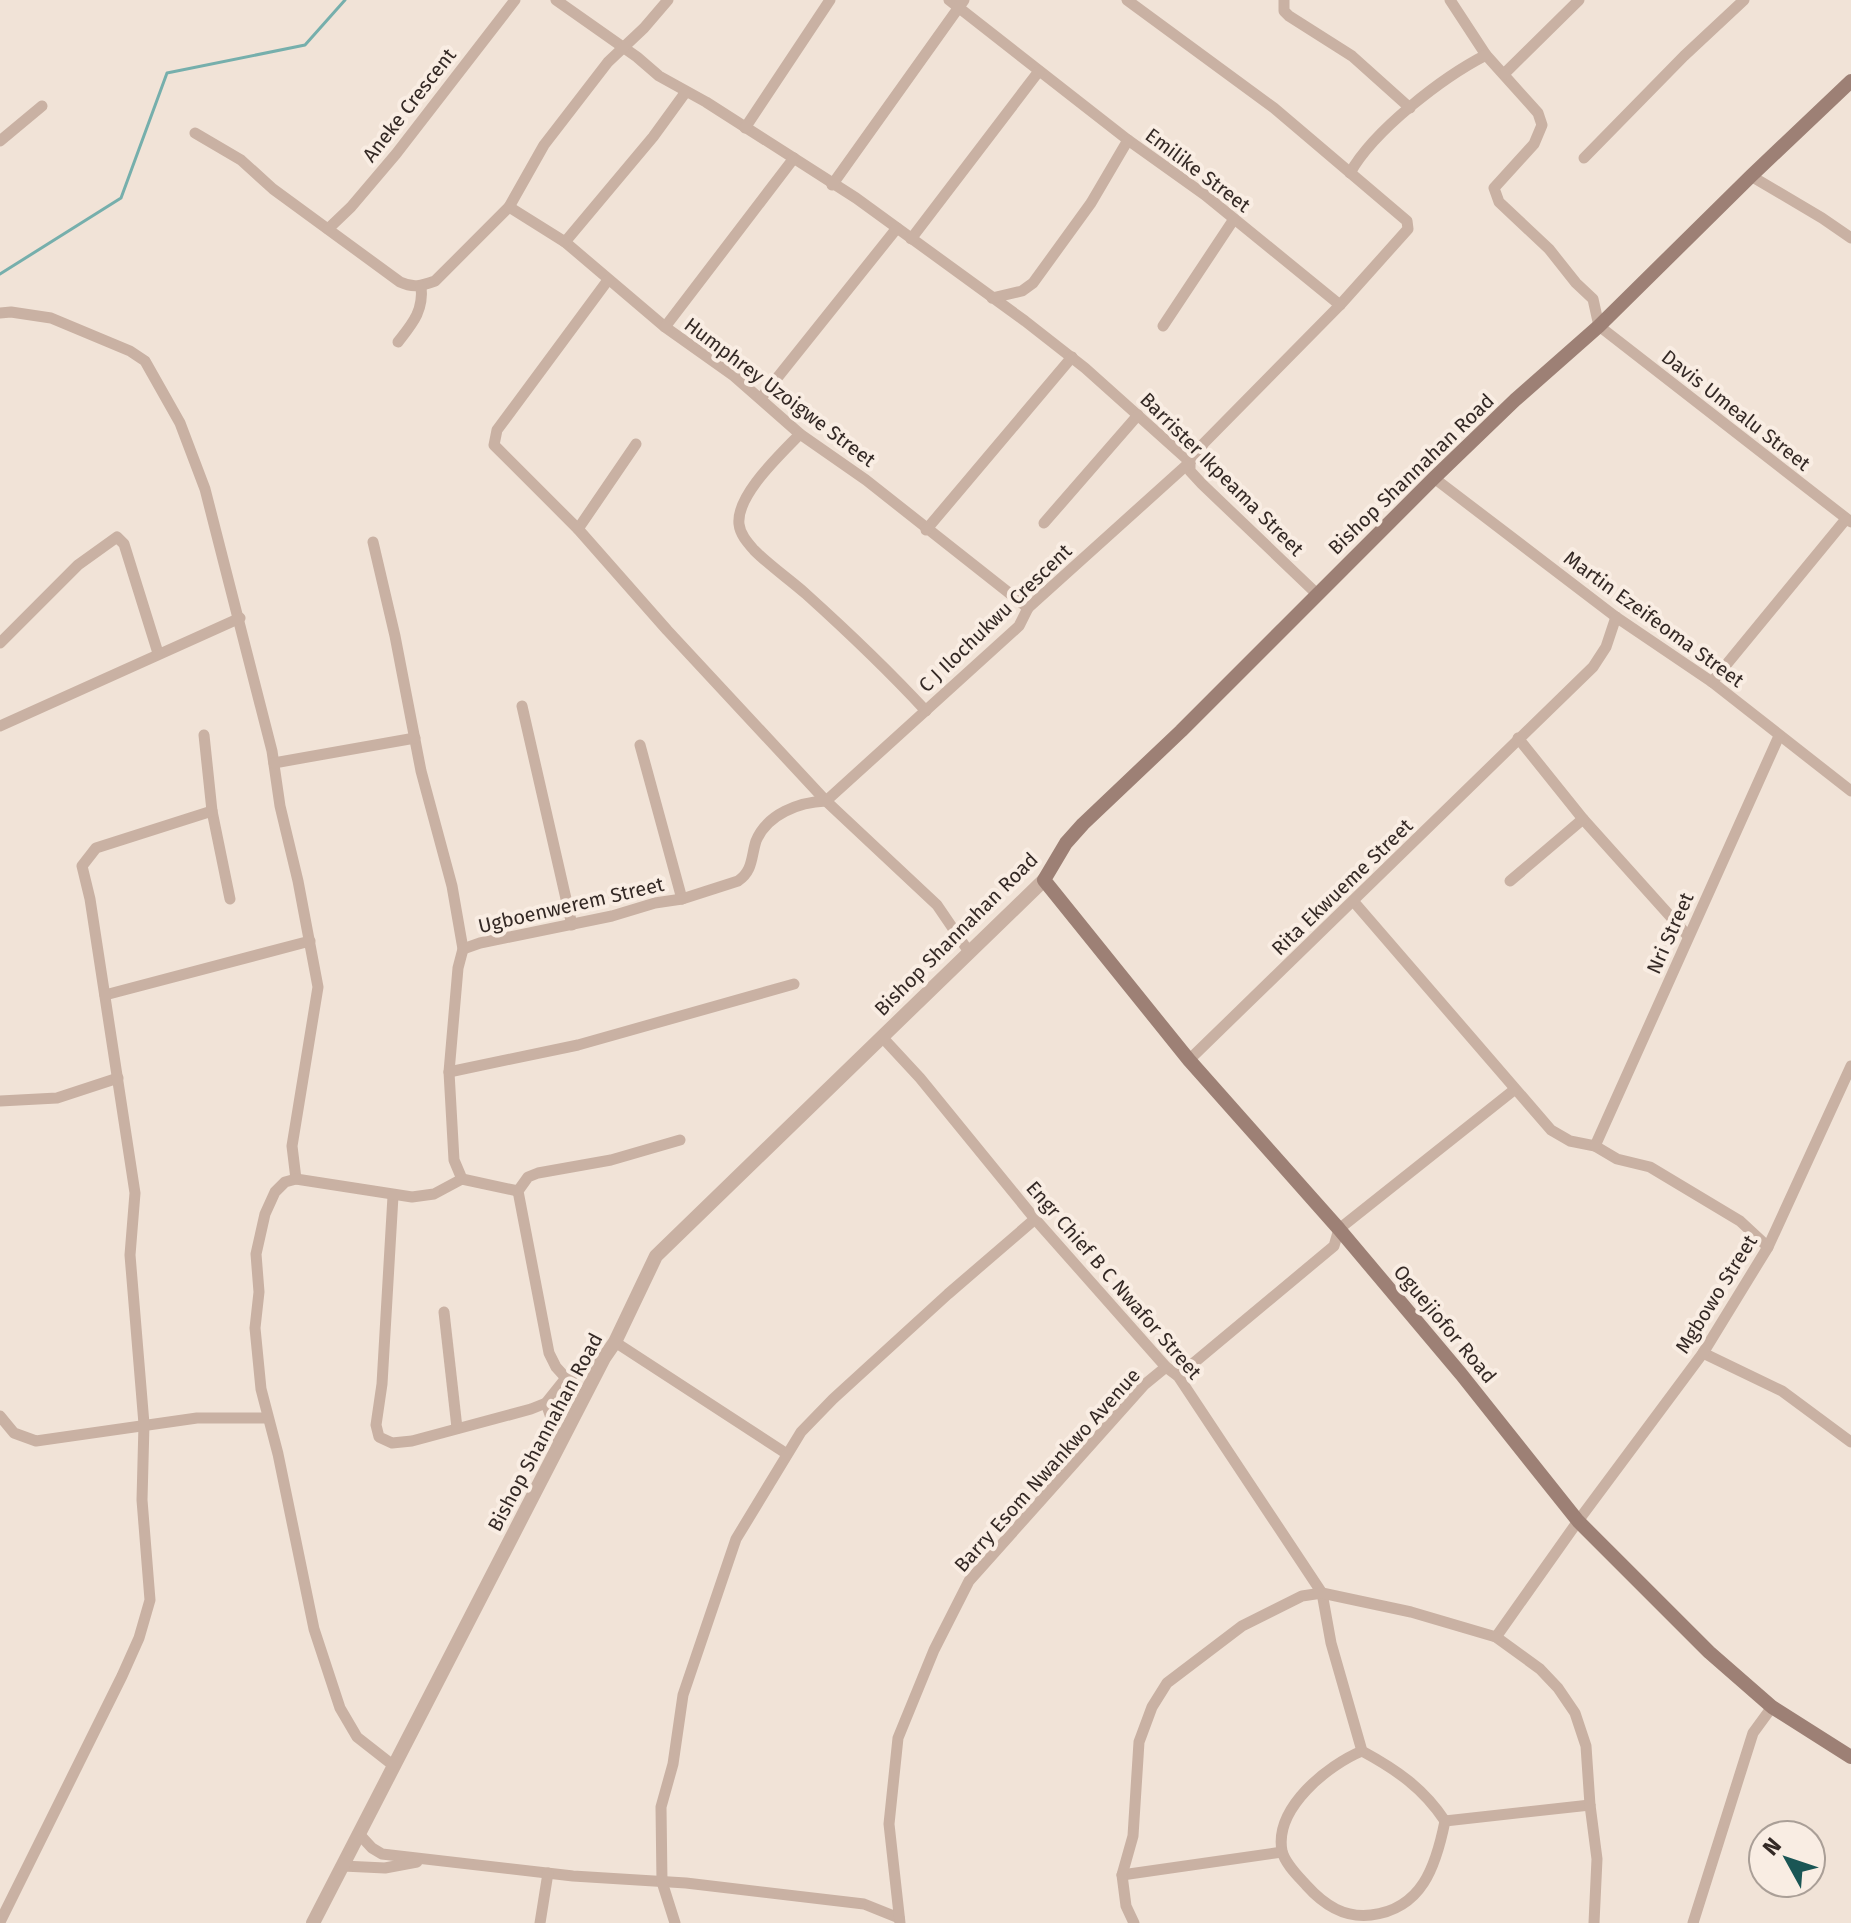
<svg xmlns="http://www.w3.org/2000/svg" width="1851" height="1923" viewBox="0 0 1851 1923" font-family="'Fira Sans',sans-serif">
<rect width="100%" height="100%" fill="#f1e3d7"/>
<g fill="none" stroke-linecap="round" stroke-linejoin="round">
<path stroke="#76afac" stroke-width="3" d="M0,274L121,198L167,73L305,45L345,0"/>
<g stroke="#c9b1a3" stroke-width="11">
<path d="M556,0L637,57L659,76L706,102L856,198L1025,321L1085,368L1190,462V471L1202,484L1317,594"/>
<path d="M949,0L1128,140L1205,195L1340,305"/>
<path d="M1284,0V11L1289,16L1352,56L1410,108"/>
<path d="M1450,0L1486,55L1538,113L1542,125L1534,144L1494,188L1499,202L1549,249L1576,283L1593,299L1599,326L1851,522"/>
<path d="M1504,74L1579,0"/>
<path d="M745,128L830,0"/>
<path d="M195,133L241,160L273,189L400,282C413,288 421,286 435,281L509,207L544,145L571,110L608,62L644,28L668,0"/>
<path d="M0,141L42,106"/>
<path d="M1584,158L1684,56L1744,0"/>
<path d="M1350,173C1374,130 1443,77 1486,55"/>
<path d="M1751,176L1822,218L1851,238"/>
<path d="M832,185L964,0"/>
<path d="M509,207L565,242L665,327L734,376L800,434L866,480L1028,608"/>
<path d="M328,229L351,207L396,154L515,0"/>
<path d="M911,239L1039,71"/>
<path d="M565,242L653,137L685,93"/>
<path d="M608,280L497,430L494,445L578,529L667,630L826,801L937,905L969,952"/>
<path d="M992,298L1022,291L1033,283L1091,203L1128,140"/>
<path d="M0,313L11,312L51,318L130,351L145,361L180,423L205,489L272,751L280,806L298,881L318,987L292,1146L296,1179"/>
<path d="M1163,326L1234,219"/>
<path d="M665,327L794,158"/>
<path d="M398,342C412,324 424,311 421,286"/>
<path d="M761,398L897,228"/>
<path d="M800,434C781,454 736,495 739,524C740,534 747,542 754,550C770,566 789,579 806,594C847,631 888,670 926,711"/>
<path d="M1434,478L1616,617L1712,682L1851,791"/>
<path d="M1044,523L1138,415"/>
<path d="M578,529L636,444"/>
<path d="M926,530L1072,357"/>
<path d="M373,542L395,636L421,771L452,886L463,949L458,968L449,1072L454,1160L462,1179"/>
<path d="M0,643L78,565L117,537L124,544L158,653"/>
<path d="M1712,682L1846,519"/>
<path d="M522,706L572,925"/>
<path d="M0,726L240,618"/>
<path d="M204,735L212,811L230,899"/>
<path d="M1518,738L1583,819L1688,936"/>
<path d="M640,745L682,899"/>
<path d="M274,763L415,738"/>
<path d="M826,801L1019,626L1028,608L1190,462L1204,443L1340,305L1408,229L1407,221L1274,108L1127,0"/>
<path d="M1510,881L1583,819"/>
<path d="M1354,902L1551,1130L1570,1141L1595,1146L1617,1159L1650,1167L1740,1221L1768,1247"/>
<path d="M463,949L480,943L612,916L655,903L682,899L738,881C753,871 751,857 756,841C767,814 799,802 826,801"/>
<path d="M105,995L310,941"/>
<path d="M882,1037L920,1078L1035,1219L1166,1367L1178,1376L1322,1593L1331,1643L1362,1751C1397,1770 1423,1788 1445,1821L1590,1805"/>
<path d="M1189,1060L1593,667L1606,647L1616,617"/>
<path d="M449,1072L578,1045L794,984"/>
<path d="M0,1101L57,1098L118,1078"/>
<path d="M1595,1146L1779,736"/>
<path d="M393,1196L382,1384L376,1425L379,1437L392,1443L412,1441L531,1409L546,1403L566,1378L604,1358"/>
<path d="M444,1312L457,1428"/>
<path d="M615,1342L787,1454"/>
<path d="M1703,1353L1782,1391L1851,1442"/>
<path d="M1178,1376L1334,1246L1339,1229L1514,1090"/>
<path d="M566,1378L556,1367L549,1353L518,1191L528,1177L538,1173L611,1160L680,1140"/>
<path d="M546,1403L560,1444"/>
<path d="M0,1416L14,1433L36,1441L197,1418H267"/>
<path d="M1496,1637L1578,1521L1703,1353L1768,1247L1851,1066"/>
<path d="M1362,1751C1328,1765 1274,1808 1282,1851C1285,1864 1299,1877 1307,1886C1325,1906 1345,1918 1371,1915C1422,1909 1436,1866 1445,1821"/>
<path d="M394,1766L357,1737L340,1708L314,1629L278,1454L261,1389L255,1328L259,1292L256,1254L265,1214L275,1192L285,1182L296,1179L412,1197L434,1194L462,1179L518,1191"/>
<path d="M359,1834L372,1848L382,1854L573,1876L686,1883L864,1904L899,1918"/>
<path d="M343,1866L385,1868L417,1862"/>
<path d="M1122,1875L1282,1852"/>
<path d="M0,1922L122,1676L139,1638L150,1600L142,1500L144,1424L130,1255L135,1193L90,899L82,866L96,848L212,811"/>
<path d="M540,1923L548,1873"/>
<path d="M675,1923L662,1882L661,1807L673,1764L683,1695L736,1539L801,1432L833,1399L948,1294L1035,1219"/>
<path d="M900,1923L889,1824L898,1738L934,1650L969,1581L1144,1385L1166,1367"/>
<path d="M1134,1923L1126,1906L1122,1875L1133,1836L1139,1742L1152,1707L1167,1683L1242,1626L1302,1596L1322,1593L1411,1612L1496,1637L1540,1669L1558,1688L1575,1713L1586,1746L1590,1805L1597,1859L1594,1923"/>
<path d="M1693,1923L1753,1733L1772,1707"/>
</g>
<path stroke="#c9b1a3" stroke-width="14" d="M313,1923L604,1358L615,1342L656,1256L1044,880"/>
<path stroke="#9d8075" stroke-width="14" d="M1851,81L1751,176L1599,326L1515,400L1434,478L1181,731L1083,824L1066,843L1044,880L1189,1060L1339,1229L1461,1374L1578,1521L1709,1652L1772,1707L1851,1757"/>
</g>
<g text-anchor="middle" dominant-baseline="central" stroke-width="8" stroke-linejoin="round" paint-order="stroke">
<g font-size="20" fill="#342925" stroke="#f9ede3">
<text transform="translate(409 105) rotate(-52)">Aneke Crescent</text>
<text transform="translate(1198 170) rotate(37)">Emilike Street</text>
<text transform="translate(780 392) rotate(37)">Humphrey Uzoigwe Street</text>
<text transform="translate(1736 410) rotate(38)">Davis Umealu Street</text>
<text transform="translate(1222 474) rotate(45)">Barrister Ikpeama Street</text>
<text transform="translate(1411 474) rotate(-44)">Bishop Shannahan Road</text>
<text transform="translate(995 618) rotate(-44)">C J Ilochukwu Crescent</text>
<text transform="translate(1654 619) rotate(36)">Martin Ezeifeoma Street</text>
<text transform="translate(1342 887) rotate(-44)">Rita Ekwueme Street</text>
<text transform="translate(571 905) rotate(-13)">Ugboenwerem Street</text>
<text transform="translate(1670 933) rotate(-66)">Nri Street</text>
<text transform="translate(956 934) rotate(-45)">Bishop Shannahan Road</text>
<text transform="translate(1114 1280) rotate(49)">Engr Chief B C Nwafor Street</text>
<text transform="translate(1716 1294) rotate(-58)">Mgbowo Street</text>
<text transform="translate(1445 1324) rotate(50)">Oguejiofor Road</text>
<text transform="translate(545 1432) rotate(-62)">Bishop Shannahan Road</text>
<text transform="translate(1047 1470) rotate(-48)">Barry Esom Nwankwo Avenue</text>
</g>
</g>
<g transform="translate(1787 1859) rotate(310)"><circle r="38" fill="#f9ede3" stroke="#aa9f97" stroke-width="2"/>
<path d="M0-6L14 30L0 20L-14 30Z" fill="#1a5655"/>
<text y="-12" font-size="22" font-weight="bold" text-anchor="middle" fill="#342925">N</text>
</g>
</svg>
